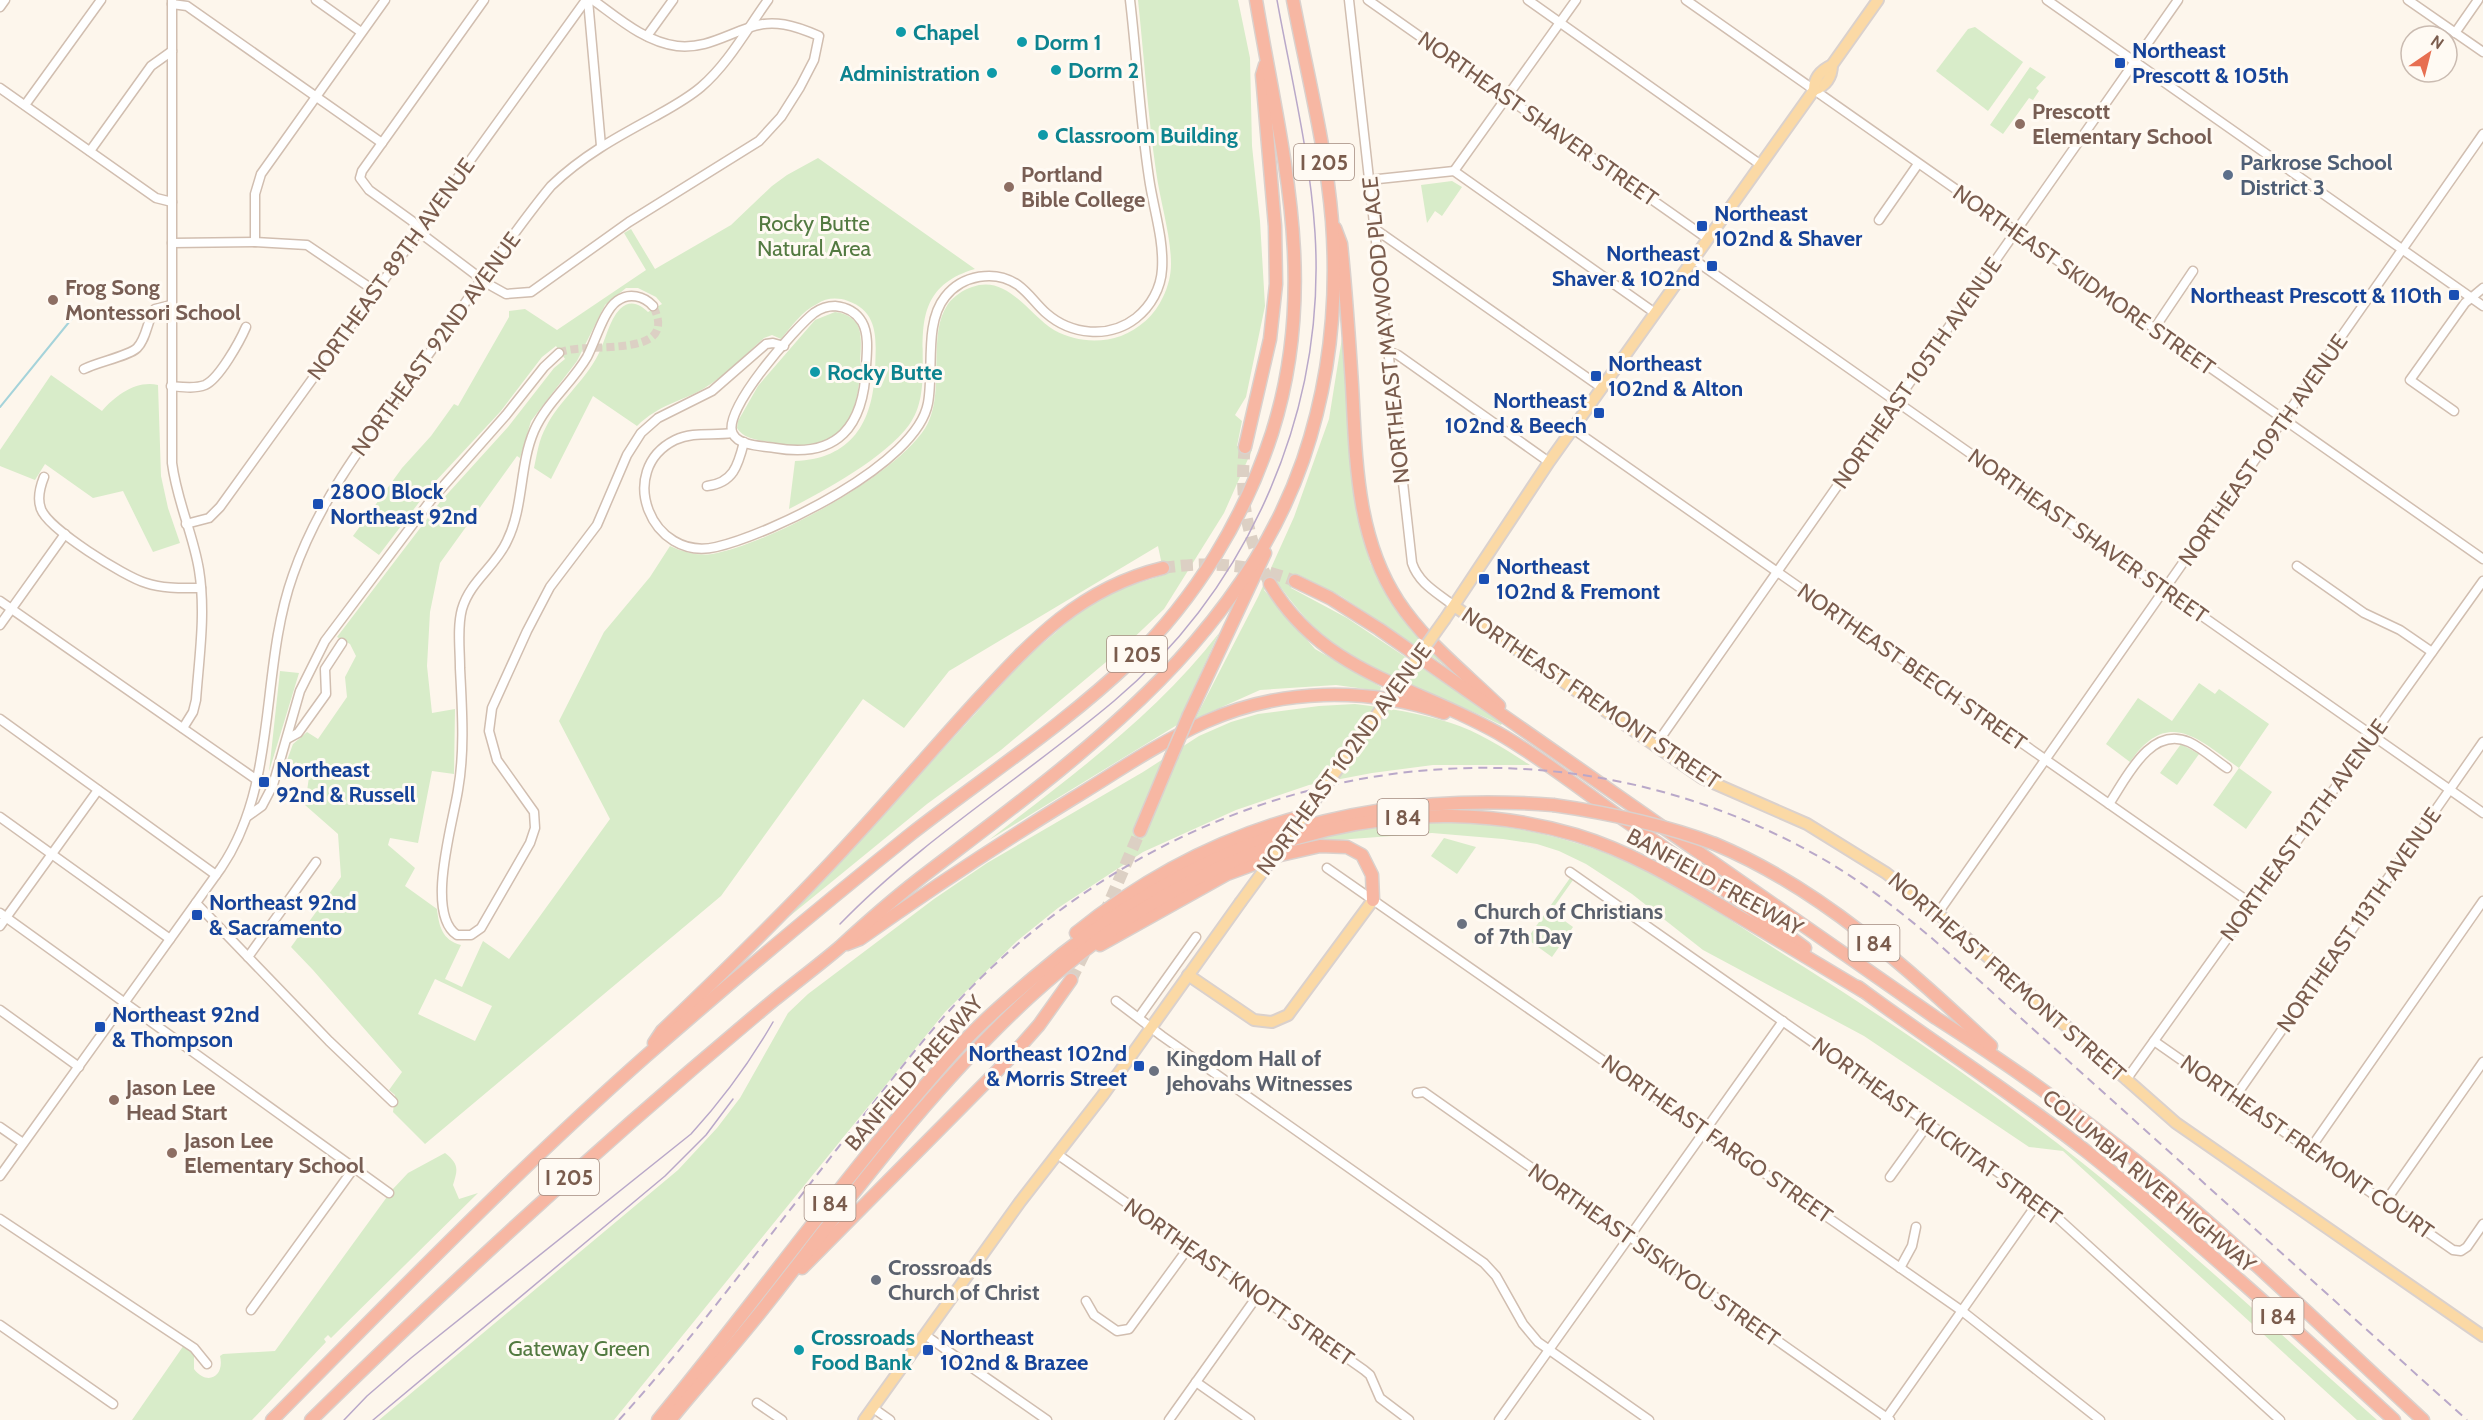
<svg xmlns="http://www.w3.org/2000/svg" width="2483" height="1420" viewBox="0 0 2483 1420" font-family="Cabin,sans-serif">
<rect width="100%" height="100%" fill="#fdf6ec"/>
<g fill="#d8ecc9" fill-rule="evenodd">
<path d="M1138,0H1238L1250,58L1252,146L1260,221L1265,306L1246,397L1235,415L1242,421L1237,446L1252,450L1224,513L1164,609L1124,647L1001,750L927,804L774,929L835,868L1026,658L1099,595L1164,575L1158,546L949,671L904,728L863,699L721,896L425,1144L393,1112L395,1095L389,1090L402,1072L313,970L291,947L341,877L338,834L305,805L309,777L296,762L290,770L285,766L293,744L307,732L318,739L347,697L345,677L356,656L350,644L337,637L440,502L508,427L554,368L565,359L556,346L542,357L500,412L433,484L379,555L353,536L402,468L431,436L454,404L458,406L509,317V311L525,309L557,330L646,270L624,233L631,229L655,269L731,225L772,186L787,175L818,158L975,269C888,294 945,376 909,425C886,457 824,491 789,509L795,461C851,459 873,423 875,370C876,342 880,312 848,301C837,297 826,298 817,304C802,311 791,327 781,339L772,335L764,338C745,355 725,376 703,389C678,403 660,404 637,426L593,396L551,479L534,468C537,454 539,439 546,427C559,401 584,382 598,355C605,342 609,320 620,309C630,299 640,304 648,312L662,304L656,297L638,288H626L605,305L577,361L531,421L520,458L517,456L440,563L430,612L427,666L432,713L455,709L454,774L432,771L418,843L390,838L388,845L415,868L405,886L437,909C439,926 442,940 461,945L445,979L462,987L483,941L509,959L610,819L559,721L604,632L650,577L670,546C683,552 697,556 712,554C767,545 903,473 928,423C945,388 927,334 948,304C954,296 963,290 972,287C1007,274 1028,314 1054,330C1074,341 1098,344 1121,336C1139,329 1155,315 1163,297C1168,287 1171,275 1171,264C1171,235 1160,201 1156,171C1148,115 1144,57 1138,0ZM435,979L492,1006L475,1041L418,1014Z"/>
<path d="M1975,27L2023,62L1988,111L1936,71L1968,29Z"/>
<path d="M2030,67L2046,77L2036,88L2039,91L2033,100L2029,98L2003,134L1990,125Z"/>
<path d="M1452,181L1462,187L1442,216L1435,211L1427,223L1421,185Z"/>
<path d="M835,312C844,313 854,317 858,326C863,337 860,354 860,367C859,424 835,456 774,443C761,440 744,440 737,428L738,421L758,386L815,320Z"/>
<path d="M1342,338L1344,341L1353,490L1370,563L1411,630L1465,679L1341,596L1297,574L1291,588L1347,618L1503,722L1501,725C1448,698 1386,682 1338,648C1312,629 1294,605 1275,580L1264,590L1315,649L1381,687L1380,691L1336,685L1260,690L1195,719L1258,597L1294,517L1329,419Z"/>
<path d="M51,375L102,411C115,396 136,380 158,385L161,476L168,508L180,543L153,552L123,491L93,498L45,464L35,480L0,466V450Z"/>
<path d="M1219,633L1177,725L989,840C1070,777 1156,715 1219,633Z"/>
<path d="M280,671L299,673L268,775L269,772Z"/>
<path d="M2199,683L2215,694L2219,689L2269,724L2239,768L2272,792L2246,829L2213,805L2239,768C2198,739 2168,707 2130,762L2106,744L2138,698L2172,721Z"/>
<path d="M1355,704C1387,708 1420,713 1451,723C1479,732 1505,749 1530,765H1433L1372,773L1309,785L1236,810L1143,852L1058,908L1017,941L945,1012L614,1420H379L678,1170L717,1128L740,1098L788,1013L808,994L934,899L987,863L1143,772L1199,736L1231,722L1258,714L1319,706Z"/>
<path d="M2181,744L2199,754L2177,785L2160,773Z"/>
<path d="M1433,822C1508,822 1581,838 1648,872C1702,899 1752,935 1804,967C1918,1039 2030,1118 2133,1204C2216,1274 2296,1348 2377,1420H2357L2063,1151L2029,1147L1864,1036L1703,950L1632,894L1586,864L1559,851L1537,844L1503,839L1432,833L1324,841L1295,847L1299,840L1383,825Z"/>
<path d="M1444,838L1476,847L1457,874L1431,856Z"/>
<path d="M1570,878L1573,880L1551,911L1573,927L1552,957L1527,939Z"/>
<path d="M445,1153C459,1164 458,1169 453,1185L459,1199L478,1193L331,1338L328,1335L324,1339L326,1342L252,1420H132L184,1345L194,1354V1369C207,1386 225,1377 220,1356L223,1354L275,1351L392,1190L408,1173Z"/>
</g>
<g fill="none" stroke-linecap="round" stroke-linejoin="round">
<path stroke="#a5d3da" stroke-width="2" d="M0,407L74,316"/>
<path stroke="#dcd0c4" stroke-width="8" stroke-dasharray="8 4" stroke-linecap="butt" d="M559,353C582,340 682,362 653,306"/>
<g stroke="#dcd0c4" stroke-width="12" stroke-dasharray="12 6" stroke-linecap="butt">
<path d="M1245,447C1239,496 1247,540 1270,584"/>
<path d="M1163,568C1209,561 1251,564 1295,581"/>
<path d="M1104,915L1140,831"/>
<path d="M1071,980L1088,946"/>
</g>
<g stroke="#d1beb0" stroke-width="11">
<g id="minor">
<path d="M172,0V463C177,502 193,533 199,570C206,613 199,658 196,700L193,712L183,728"/>
<path d="M316,0L361,32"/>
<path d="M484,0L362,171L360,178L369,190L412,221L427,238L488,284L506,294L531,292L629,222L759,141L781,117L800,87L814,60L819,36C796,26 773,18 748,28C724,36 704,49 677,46C645,42 618,18 593,0"/>
<path d="M588,0L601,146"/>
<path d="M1349,0L1412,563C1419,584 1438,593 1454,606"/>
<path d="M1368,0L1708,239"/>
<path d="M1528,0L1761,165"/>
<path d="M1686,0L2483,559"/>
<path d="M2047,0L2483,306"/>
<path d="M2408,0L2483,52"/>
<path d="M172,4L187,6L382,143"/>
<path d="M0,7L5,0"/>
<path d="M2455,33L2478,0"/>
<path d="M647,36L673,0"/>
<path d="M0,88L156,198L172,202"/>
<path d="M25,105L101,0"/>
<path d="M90,151L151,66L172,51"/>
<path d="M1454,171L1576,0"/>
<path d="M1369,180L1454,171L1655,313"/>
<path d="M1879,220L1918,164"/>
<path d="M1375,229L1602,388"/>
<path d="M255,242V194L261,174L385,0"/>
<path d="M172,243L255,242L307,245L375,291"/>
<path d="M1693,259L2483,813"/>
<path d="M653,306C644,296 629,292 617,301C604,310 595,342 587,357C572,383 546,403 534,431C519,466 524,507 507,541C496,566 470,581 462,609C457,627 460,649 460,668C462,709 465,750 458,790C453,823 425,914 457,935H471L481,928L530,843L535,828L534,812L497,760L489,731L492,708L527,631L550,587L597,525L627,455L641,433L658,418L712,391L766,344L773,343L784,346"/>
<path d="M835,306C846,307 856,312 862,322C869,334 867,352 866,366C864,426 838,459 775,448C763,446 739,446 733,434C720,412 796,327 814,313C821,308 827,306 835,306Z"/>
<path d="M2154,329L2193,271"/>
<path d="M1388,351L1398,355L1549,462"/>
<path d="M84,369C97,362 129,356 137,348C147,338 147,320 155,309L171,305"/>
<path d="M171,386C182,387 195,389 205,385C219,379 240,341 246,327"/>
<path d="M2454,411L2410,380L2465,303L2483,288"/>
<path d="M1573,429L2252,904"/>
<path d="M732,433C713,436 694,431 675,440C615,470 651,562 716,547C772,534 917,464 928,403C934,371 924,323 945,297C962,275 995,269 1018,285C1029,293 1036,304 1046,313C1071,335 1109,339 1136,318C1151,306 1161,288 1162,269C1164,239 1153,207 1149,178C1140,119 1137,59 1130,0"/>
<path d="M44,477C40,487 37,499 41,509C48,529 125,577 146,583C164,589 183,588 201,588"/>
<path d="M707,486C733,483 738,466 744,442"/>
<path d="M186,524L209,518L220,507L586,0"/>
<path d="M2297,566L2364,613L2400,630L2432,652"/>
<path d="M0,601L257,780"/>
<path d="M0,625L65,534"/>
<path d="M0,719L216,875"/>
<path d="M287,739L298,733L326,694L325,669L342,643"/>
<path d="M1655,746L2178,0"/>
<path d="M2109,804C2126,779 2150,725 2189,742C2202,748 2215,760 2227,768"/>
<path d="M248,816L262,806L273,785L300,691L325,641L431,500L506,415L544,367L559,353"/>
<path d="M0,817L170,939"/>
<path d="M1327,868L1962,1311L2100,1420"/>
<path d="M1570,872L2039,1201L2280,1420"/>
<path d="M196,903L329,1041L393,1102"/>
<path d="M0,913L389,1193"/>
<path d="M1938,913L2483,134"/>
<path d="M0,926L98,790"/>
<path d="M248,957L316,862"/>
<path d="M1116,1001L1162,1036L1484,1263L1496,1276L1523,1324L1538,1342L1649,1420"/>
<path d="M0,1010L79,1067"/>
<path d="M1139,1017L1196,937"/>
<path d="M2154,1041L2453,1250L2461,1251L2467,1247L2483,1224"/>
<path d="M2126,1080L2483,581"/>
<path d="M1417,1093L1424,1092L1890,1420"/>
<path d="M2235,1097L2483,742"/>
<path d="M0,1127L23,1143"/>
<path d="M2310,1149L2483,901"/>
<path d="M1057,1154L1364,1370L1370,1375L1380,1398L1409,1420"/>
<path d="M0,1176L221,868C279,783 259,670 293,575C322,491 380,422 431,351C471,296 508,238 551,186C582,156 617,137 654,117C670,108 687,99 701,87C728,64 747,29 768,0"/>
<path d="M1890,1177L1929,1123"/>
<path d="M2385,1202L2483,1062"/>
<path d="M0,1219L194,1348L207,1364"/>
<path d="M1900,1268L1912,1246L1916,1227"/>
<path d="M1086,1301L1094,1315L1117,1331L1129,1329L1189,1247"/>
<path d="M251,1310L354,1168"/>
<path d="M0,1325L113,1404"/>
<path d="M925,1335L1047,1420"/>
<path d="M1196,1382L1250,1420"/>
<path d="M757,1403L782,1420"/>
<path d="M873,1408L890,1420"/>
<path d="M1169,1420L1258,1295"/>
<path d="M1499,1420L1783,1021"/>
<path d="M1885,1420L2039,1201"/>
</g>
</g>
<g stroke="#dad1cd" stroke-width="14">
<g id="major">
<path d="M1814,90C1826,86 1832,77 1832,65"/>
<path d="M1454,606L1702,778L1807,824L1886,873L1947,921L2176,1123L2483,1336"/>
<path d="M1445,619L1549,462L1814,90C1814,78 1821,70 1832,65L1878,0"/>
<path d="M1188,975L1254,1020L1272,1022L1288,1015L1373,900"/>
<path d="M864,1420L1020,1202L1103,1095L1240,903"/>
</g>
</g>
<g stroke="#dad1cd" stroke-width="15">
<g id="highway">
<path d="M1335,228L1341,244C1346,291 1349,338 1352,385C1356,459 1356,537 1398,601C1425,642 1464,672 1499,706"/>
<path d="M1245,447L1270,339L1276,284L1275,226L1262,75L1265,65"/>
<path d="M1295,581L1330,598L1379,629L1936,1018C2013,1067 2087,1120 2157,1178C2249,1255 2335,1339 2423,1420"/>
<path d="M1270,584C1325,676 1419,686 1505,737C1545,761 1582,790 1620,817C1682,860 1744,903 1805,948"/>
<path d="M1189,715L1265,553"/>
<path d="M1140,831L1171,757"/>
<path d="M1715,844C1822,889 1907,968 1991,1046"/>
<path d="M1076,933C1143,879 1220,838 1303,816"/>
<path d="M847,944L860,939C929,890 999,844 1072,799C1115,773 1158,743 1205,722C1281,688 1366,687 1444,713"/>
<path d="M1100,945L1227,874L1276,856L1320,846L1347,847L1362,855L1372,875L1373,900"/>
<path d="M1858,987C1933,1043 2013,1093 2086,1151C2193,1236 2294,1328 2394,1420"/>
<path d="M654,1043L662,1031C727,969 791,907 851,841C892,797 931,751 972,706C1029,644 1077,589 1163,568"/>
<path d="M802,1268L1008,1060L1039,1025L1071,980"/>
<path d="M272,1420C394,1297 516,1171 646,1056C733,980 821,906 911,834C984,777 1064,725 1131,661C1196,598 1244,519 1272,433C1320,282 1281,150 1256,0"/>
<path d="M311,1420C460,1274 614,1133 774,1000C796,982 819,965 840,947C865,924 891,901 918,880C1069,764 1238,648 1303,460C1329,384 1338,301 1332,221C1326,147 1307,73 1293,0"/>
<path d="M658,1420C758,1299 849,1170 954,1052C978,1025 1006,1001 1033,978C1188,845 1349,789 1553,805"/>
<path d="M670,1420C703,1380 738,1341 770,1300C922,1106 1072,892 1327,830C1409,810 1495,811 1576,835C1629,851 1676,879 1723,907C1770,935 1817,963 1863,991"/>
</g>
</g>
<use href="#minor" stroke="#fff" stroke-width="8"/>
<use href="#major" stroke="#fbd9a5" stroke-width="10"/>
<use href="#highway" stroke="#f7b7a3" stroke-width="12"/>
<g stroke="#b9a8c9" stroke-width="1.5">
<path d="M840,924C920,841 1025,776 1114,701C1250,586 1326,411 1315,233C1310,155 1291,77 1277,0"/>
<path d="M344,1420L367,1396L411,1358L691,1134C723,1099 750,1062 773,1022"/>
<path d="M373,1420L665,1176L706,1135L733,1099"/>
</g>
<path stroke="#b9a8c9" stroke-width="2" stroke-dasharray="9 6" stroke-linecap="butt" d="M619,1420C703,1327 778,1224 855,1126C898,1072 939,1017 989,970C1215,755 1549,701 1823,859C1866,884 1904,914 1942,947L2467,1420"/>
<g stroke="#dad1cd" stroke-width="14" stroke-linecap="butt">
<g id="major-bridge">
<path d="M1371,723L1445,619"/>
<path d="M1240,903L1361,737"/>
</g>
</g>
<g stroke="#dad1cd" stroke-width="15" stroke-linecap="butt">
<g id="highway-bridge">
<path d="M1171,757L1189,715"/>
<path d="M1553,805C1609,813 1662,824 1715,844"/>
</g>
</g>
<use href="#major-bridge" stroke="#fbd9a5" stroke-width="10"/>
<use href="#highway-bridge" stroke="#f7b7a3" stroke-width="12"/>
</g>
<g fill="#0f9aa8" stroke="#fffaf3" stroke-width="2">
<circle cx="901" cy="32" r="6"/>
<circle cx="1022" cy="42" r="6"/>
<circle cx="1056" cy="70" r="6"/>
<circle cx="992" cy="73" r="6"/>
<circle cx="1043" cy="135" r="6"/>
<circle cx="815" cy="372" r="6"/>
<circle cx="799" cy="1350" r="6"/>
</g>
<g fill="#1a4fb4" stroke="#fffaf3" stroke-width="2">
<rect x="2114" y="57" width="12" height="12" rx="3"/>
<rect x="1696" y="220" width="12" height="12" rx="3"/>
<rect x="1706" y="260" width="12" height="12" rx="3"/>
<rect x="2448" y="289" width="12" height="12" rx="3"/>
<rect x="1590" y="370" width="12" height="12" rx="3"/>
<rect x="1593" y="407" width="12" height="12" rx="3"/>
<rect x="312" y="498" width="12" height="12" rx="3"/>
<rect x="1478" y="573" width="12" height="12" rx="3"/>
<rect x="258" y="776" width="12" height="12" rx="3"/>
<rect x="191" y="909" width="12" height="12" rx="3"/>
<rect x="94" y="1021" width="12" height="12" rx="3"/>
<rect x="1133" y="1060" width="12" height="12" rx="3"/>
<rect x="922" y="1344" width="12" height="12" rx="3"/>
</g>
<g fill="#8d6e63" stroke="#fffaf3" stroke-width="2">
<circle cx="2020" cy="124" r="6"/>
<circle cx="1009" cy="187" r="6"/>
<circle cx="53" cy="300" r="6"/>
<circle cx="114" cy="1100" r="6"/>
<circle cx="172" cy="1153" r="6"/>
</g>
<circle fill="#5c6f8a" stroke="#fffaf3" stroke-width="2" cx="2228" cy="175" r="6"/>
<g fill="#6b7280" stroke="#fffaf3" stroke-width="2">
<circle cx="1462" cy="924" r="6"/>
<circle cx="1154" cy="1071" r="6"/>
<circle cx="876" cy="1280" r="6"/>
</g>
<g text-anchor="middle" dominant-baseline="central" stroke-width="6" stroke-linejoin="round" paint-order="stroke">
<g fill="#fffaf3" stroke="#a28b7f" stroke-width="1.5">
<rect x="1294" y="144" width="60" height="36" rx="4.5"/>
<rect x="1107" y="636" width="60" height="36" rx="4.5"/>
<rect x="1377.5" y="799" width="51" height="36" rx="4.5"/>
<rect x="1848.5" y="925" width="51" height="36" rx="4.5"/>
<rect x="539" y="1159" width="60" height="36" rx="4.5"/>
<rect x="804.5" y="1185" width="51" height="36" rx="4.5"/>
<rect x="2252.5" y="1298" width="51" height="36" rx="4.5"/>
</g>
<g font-size="21" font-weight="bold" fill="#7a5c4d">
<text x="1324" y="162">I 205</text>
<text x="1137" y="654">I 205</text>
<text x="1403" y="817">I 84</text>
<text x="1874" y="943">I 84</text>
<text x="569" y="1177">I 205</text>
<text x="830" y="1203">I 84</text>
<text x="2278" y="1316">I 84</text>
</g>
<g font-size="22" font-weight="bold" fill="#0d838f" stroke="#fffaf3" text-anchor="start">
<text x="913" y="32">Chapel</text>
<text x="1034" y="42">Dorm 1</text>
<text x="1068" y="70">Dorm 2</text>
<text x="980" y="73" text-anchor="end">Administration</text>
<text x="1055" y="135">Classroom Building</text>
<text x="827" y="372">Rocky Butte</text>
<text x="811" y="1337">Crossroads<tspan x="811" dy="25">Food Bank</tspan></text>
</g>
<g font-size="22" font-weight="bold" fill="#164399" stroke="#fffaf3" text-anchor="start">
<text x="2132" y="50">Northeast<tspan x="2132" dy="25">Prescott &amp; 105th</tspan></text>
<text x="1714" y="213">Northeast<tspan x="1714" dy="25">102nd &amp; Shaver</tspan></text>
<text x="1700" y="253" text-anchor="end">Northeast<tspan x="1700" dy="25">Shaver &amp; 102nd</tspan></text>
<text x="2442" y="295" text-anchor="end">Northeast Prescott &amp; 110th</text>
<text x="1608" y="363">Northeast<tspan x="1608" dy="25">102nd &amp; Alton</tspan></text>
<text x="1587" y="400" text-anchor="end">Northeast<tspan x="1587" dy="25">102nd &amp; Beech</tspan></text>
<text x="330" y="491">2800 Block<tspan x="330" dy="25">Northeast 92nd</tspan></text>
<text x="1496" y="566">Northeast<tspan x="1496" dy="25">102nd &amp; Fremont</tspan></text>
<text x="276" y="769">Northeast<tspan x="276" dy="25">92nd &amp; Russell</tspan></text>
<text x="209" y="902">Northeast 92nd<tspan x="209" dy="25">&amp; Sacramento</tspan></text>
<text x="112" y="1014">Northeast 92nd<tspan x="112" dy="25">&amp; Thompson</tspan></text>
<text x="1127" y="1053" text-anchor="end">Northeast 102nd<tspan x="1127" dy="25">&amp; Morris Street</tspan></text>
<text x="940" y="1337">Northeast<tspan x="940" dy="25">102nd &amp; Brazee</tspan></text>
</g>
<g font-size="22" font-weight="bold" fill="#785e54" stroke="#fffaf3" text-anchor="start">
<text x="2032" y="111">Prescott<tspan x="2032" dy="25">Elementary School</tspan></text>
<text x="1021" y="174">Portland<tspan x="1021" dy="25">Bible College</tspan></text>
<text x="65" y="287">Frog Song<tspan x="65" dy="25">Montessori School</tspan></text>
<text x="126" y="1087">Jason Lee<tspan x="126" dy="25">Head Start</tspan></text>
<text x="184" y="1140">Jason Lee<tspan x="184" dy="25">Elementary School</tspan></text>
</g>
<g font-size="22" fill="#7a5c4d" stroke="#fffaf3">
<text transform="translate(1538 119) rotate(35)">NORTHEAST SHAVER STREET</text>
<text transform="translate(391 269) rotate(-54)">NORTHEAST 89TH AVENUE</text>
<text transform="translate(2084 280) rotate(35)">NORTHEAST SKIDMORE STREET</text>
<text transform="translate(1386 330) rotate(-96)">NORTHEAST MAYWOOD PLACE</text>
<text transform="translate(436 344) rotate(-54)">NORTHEAST 92ND AVENUE</text>
<text transform="translate(1917 373) rotate(-55)">NORTHEAST 105TH AVENUE</text>
<text transform="translate(2263 450) rotate(-55)">NORTHEAST 109TH AVENUE</text>
<text transform="translate(2088 536) rotate(35)">NORTHEAST SHAVER STREET</text>
<text transform="translate(1912 667) rotate(35)">NORTHEAST BEECH STREET</text>
<text transform="translate(1591 698) rotate(34)">NORTHEAST FREMONT STREET</text>
<text transform="translate(1344 759) rotate(-54)">NORTHEAST 102ND AVENUE</text>
<text transform="translate(2304 830) rotate(-54)">NORTHEAST 112TH AVENUE</text>
<text transform="translate(1715 882) rotate(29)">BANFIELD FREEWAY</text>
<text transform="translate(2359 920) rotate(-55)">NORTHEAST 113TH AVENUE</text>
<text transform="translate(2007 977) rotate(41)">NORTHEAST FREMONT STREET</text>
<text transform="translate(914 1073) rotate(-49)">BANFIELD FREEWAY</text>
<text transform="translate(1937 1131) rotate(36)">NORTHEAST KLICKITAT STREET</text>
<text transform="translate(1717 1139) rotate(35)">NORTHEAST FARGO STREET</text>
<text transform="translate(2307 1147) rotate(35)">NORTHEAST FREMONT COURT</text>
<text transform="translate(2149 1181) rotate(40)">COLUMBIA RIVER HIGHWAY</text>
<text transform="translate(1654 1255) rotate(35)">NORTHEAST SISKIYOU STREET</text>
<text transform="translate(1239 1282) rotate(35)">NORTHEAST KNOTT STREET</text>
</g>
<g font-size="22" font-weight="bold" fill="#4e5e75" stroke="#fffaf3" text-anchor="start">
<text x="2240" y="162">Parkrose School<tspan x="2240" dy="25">District 3</tspan></text>
</g>
<g font-size="22" fill="#537a41" stroke="#fffaf3">
<text x="814" y="223">Rocky Butte<tspan x="814" dy="25">Natural Area</tspan></text>
<text x="579" y="1348">Gateway Green</text>
</g>
<g font-size="22" font-weight="bold" fill="#5b616d" stroke="#fffaf3" text-anchor="start">
<text x="1474" y="911">Church of Christians<tspan x="1474" dy="25">of 7th Day</tspan></text>
<text x="1166" y="1058">Kingdom Hall of<tspan x="1166" dy="25">Jehovahs Witnesses</tspan></text>
<text x="888" y="1267">Crossroads<tspan x="888" dy="25">Church of Christ</tspan></text>
</g>
</g>
<g transform="translate(2429 54) rotate(35)"><circle r="28" fill="#fffaf3" stroke="#cabbb1" stroke-width="1.5"/>
<path d="M0-4.5L10 22L0 15L-10 22Z" fill="#e76f51"/>
<text y="-9" font-size="16" font-weight="bold" text-anchor="middle" fill="#7a5c4d">N</text>
</g>
</svg>
